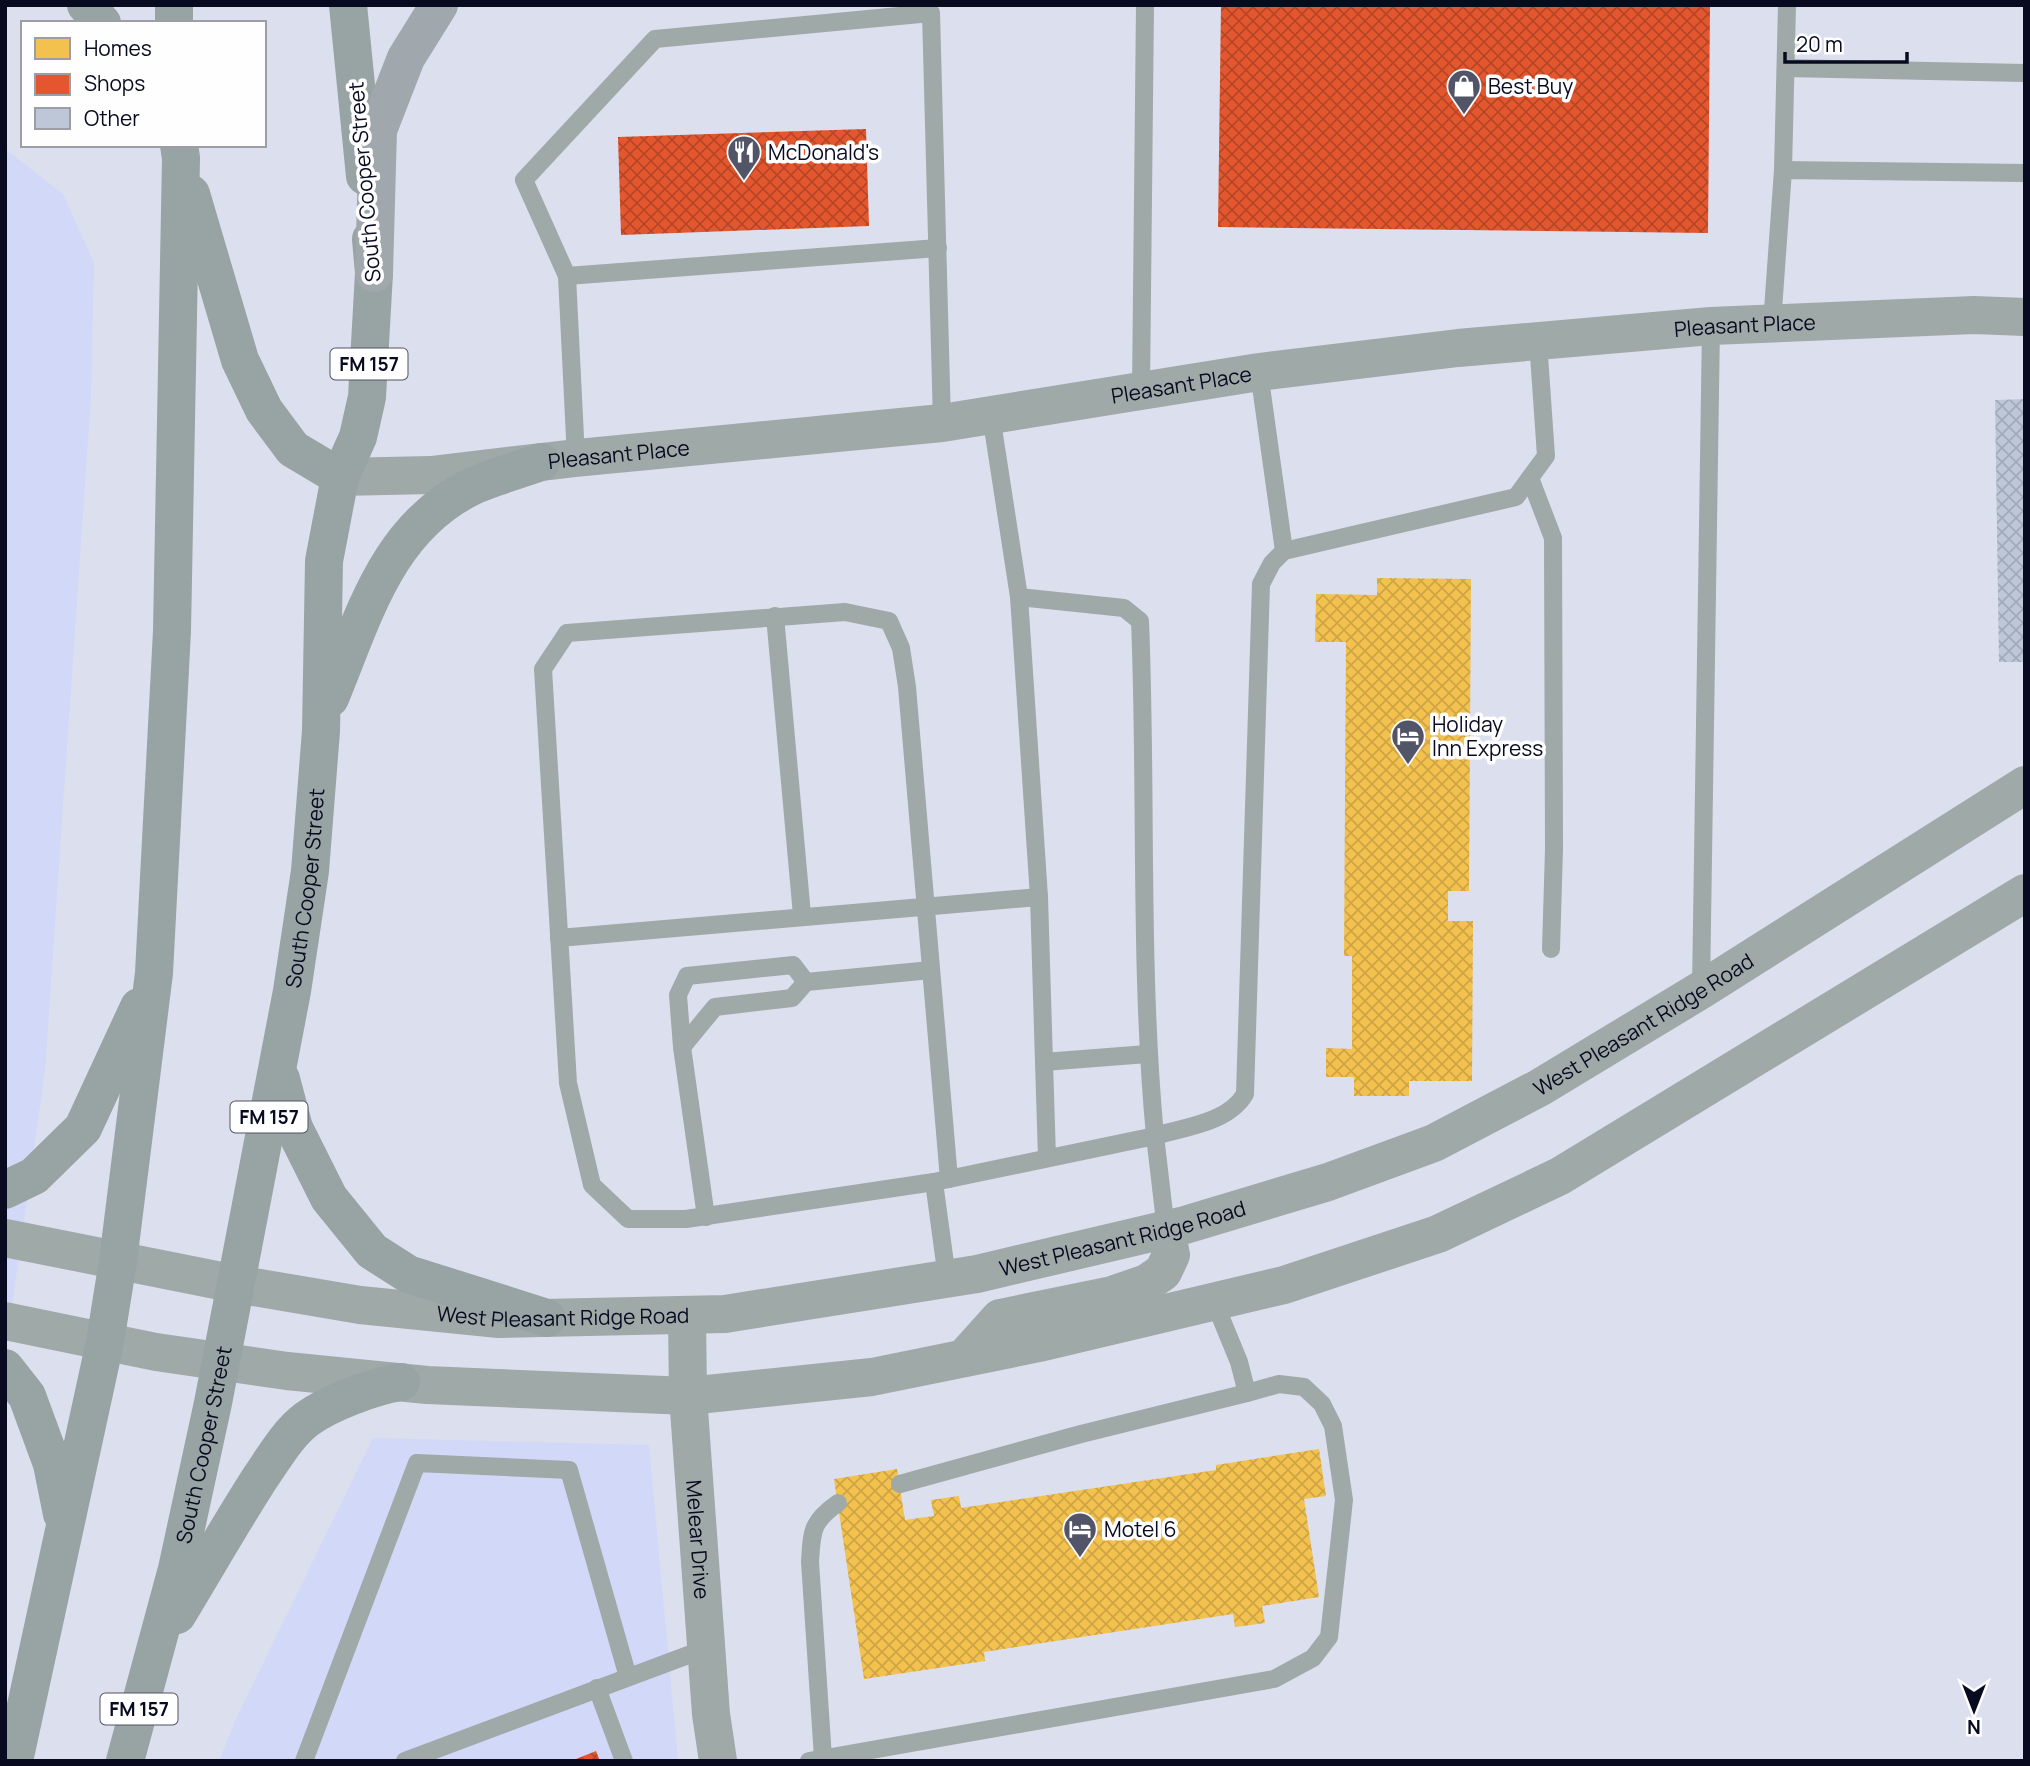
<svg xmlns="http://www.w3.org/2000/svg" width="2030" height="1766" viewBox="0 0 2030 1766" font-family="Manrope,sans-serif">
<defs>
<pattern id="homes-cross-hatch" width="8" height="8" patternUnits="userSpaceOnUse" patternTransform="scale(1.75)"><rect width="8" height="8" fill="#f2c14e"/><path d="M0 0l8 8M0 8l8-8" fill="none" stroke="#cea444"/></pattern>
<pattern id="shops-cross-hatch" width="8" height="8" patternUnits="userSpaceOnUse" patternTransform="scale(1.75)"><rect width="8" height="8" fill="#e4572e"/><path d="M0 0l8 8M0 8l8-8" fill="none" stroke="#b74627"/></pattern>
<pattern id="building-cross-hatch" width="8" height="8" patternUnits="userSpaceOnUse" patternTransform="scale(1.75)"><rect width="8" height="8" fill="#bec7d8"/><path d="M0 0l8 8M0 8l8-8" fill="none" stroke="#a2aab9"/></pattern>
</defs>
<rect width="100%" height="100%" fill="#dcdfee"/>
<g fill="#d2d8f7">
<path d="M5,149L63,194L94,263L91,396L45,1070L5,1356Z"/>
<path d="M373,1438L649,1445L678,1761H219L235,1721Z"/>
</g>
<g fill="url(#homes-cross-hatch)">
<path d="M1377,578L1471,579L1469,891H1448V921H1473L1472,1081H1409V1096H1354V1077H1326V1048L1352,1049V956H1344L1346,642H1315L1316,594L1377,595Z"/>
<path d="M1319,1449L1326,1496L1304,1499L1319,1597L1262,1606L1265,1623L1235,1627L1233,1614L984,1652L985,1661L864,1679L834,1479L897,1469L905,1520L934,1516L931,1500L959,1496L961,1508L1216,1470V1465Z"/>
</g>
<g fill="url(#shops-cross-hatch)">
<path d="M1221,5H1710L1708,233L1218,227Z"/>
<path d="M866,129L869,226L621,235L618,137Z"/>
<path d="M596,1751L600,1761H571Z"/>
</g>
<path fill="url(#building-cross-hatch)" d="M2025,399V662H1999L1995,400Z"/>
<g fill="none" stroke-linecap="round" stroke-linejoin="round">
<g stroke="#9fa9a8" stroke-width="18">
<path d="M1786,68L2025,73"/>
<path d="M1783,170L1787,5"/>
<path d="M567,276L938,248"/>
<path d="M1772,324L1783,170L2025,173"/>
<path d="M1259,372L1284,551"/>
<path d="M1141,390L1145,5"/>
<path d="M991,415L1019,597L1124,608L1140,621C1147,792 1139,965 1155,1136C1185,1127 1228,1123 1245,1094L1261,584L1272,563L1284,551L1516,497L1546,456L1538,341"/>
<path d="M576,458L567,276L524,180L655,39L931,13L942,423"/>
<path d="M1530,478L1553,538L1554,849L1551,949"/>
<path d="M1019,597L1039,897L1044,1062L1147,1054"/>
<path d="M775,616L802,915"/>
<path d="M559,938L1039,897"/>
<path d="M1701,990L1711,326"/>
<path d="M682,1047L715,1007L792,998L806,982L931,970"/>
<path d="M1044,1062L1047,1158"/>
<path d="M934,1182L686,1219H628L592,1185L568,1083L543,669L567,633L845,612L889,621L901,648L907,687L949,1179"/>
<path d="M706,1217L682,1047L678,995L687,976L793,965L806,982"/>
<path d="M947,1278L934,1182L1155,1136L1166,1230"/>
<path d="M900,1484L1081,1434L1247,1393"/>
<path d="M597,1688L624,1761"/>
<path d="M823,1758L810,1562C812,1531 811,1522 838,1503"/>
<path d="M304,1761L417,1463L569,1470L628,1677"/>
<path d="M405,1761L707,1648"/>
<path d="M809,1761L1274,1679L1313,1658L1329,1637L1344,1500L1333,1426L1322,1404L1304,1387L1279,1384L1247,1393L1239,1362L1214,1301"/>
</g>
<g stroke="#9fa9a8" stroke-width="38">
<path id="s1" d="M340,477L431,475L576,458L942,423L1259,372L1458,348L1711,326L1974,315L2025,317"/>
<path id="s2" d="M5,1238L236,1284L360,1305L499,1319L725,1314L977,1274L1185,1225L1328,1182L1434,1143L1539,1088L1701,990L2025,785"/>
<path id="s3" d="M687,1316L688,1396L711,1714L718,1761"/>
<path d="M5,1321L156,1352L287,1371L427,1385L688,1396L872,1377L1039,1343L1284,1285L1438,1234L1560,1176L2025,893"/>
<path d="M964,1358L1000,1318L1112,1295L1147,1283L1163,1272L1171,1255L1166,1230"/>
</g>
<g stroke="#98a3a4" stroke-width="38">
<path d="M86,5L102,23"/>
<path d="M348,5L365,176"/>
<path d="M174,23V5"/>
<path d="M191,194L240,360L264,410L293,449L340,477"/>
<path d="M330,698C364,616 387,526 475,485C496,476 519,470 541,462"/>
<path d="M281,1079L294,1128L329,1198L372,1251L408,1274L547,1318"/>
<path d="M5,1190L34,1176L83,1128L139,1007"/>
<path d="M5,1368L27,1396L52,1464L62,1514"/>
<path d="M177,1615C205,1569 231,1523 260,1478C274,1458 287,1434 307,1419C329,1403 374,1386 401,1382"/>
<path d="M14,1761L105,1342L118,1261L154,973L172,631L181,158L179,145"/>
<path id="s4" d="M125,1761L177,1569L213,1403L292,991L310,871L321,731L324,561L340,477L358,437L367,397L374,273L371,239"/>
</g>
<path stroke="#a0a8ad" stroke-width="38" d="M374,273L378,130L406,58L439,5"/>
</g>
<defs>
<g id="shop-pin" transform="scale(1.75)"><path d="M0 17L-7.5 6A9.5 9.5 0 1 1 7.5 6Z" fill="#525568" stroke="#fefefe"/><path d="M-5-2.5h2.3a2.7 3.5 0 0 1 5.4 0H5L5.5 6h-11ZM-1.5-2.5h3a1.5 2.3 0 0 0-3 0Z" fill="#fff"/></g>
<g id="restaurant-pin" transform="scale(1.75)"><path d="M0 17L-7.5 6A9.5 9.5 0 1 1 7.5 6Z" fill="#525568" stroke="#fefefe"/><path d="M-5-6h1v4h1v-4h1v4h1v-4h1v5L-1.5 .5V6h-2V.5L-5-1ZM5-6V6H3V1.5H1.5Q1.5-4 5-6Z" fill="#fff"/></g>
<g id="hotel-pin" transform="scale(1.75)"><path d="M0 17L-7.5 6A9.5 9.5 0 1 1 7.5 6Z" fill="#525568" stroke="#fefefe"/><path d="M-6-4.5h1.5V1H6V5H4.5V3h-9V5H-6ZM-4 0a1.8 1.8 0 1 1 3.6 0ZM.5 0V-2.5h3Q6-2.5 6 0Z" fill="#fff"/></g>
</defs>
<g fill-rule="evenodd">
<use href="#shop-pin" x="1464" y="86"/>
<use href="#restaurant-pin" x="744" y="152"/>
<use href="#hotel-pin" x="1408" y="736"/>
<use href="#hotel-pin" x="1080" y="1529"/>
</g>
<g text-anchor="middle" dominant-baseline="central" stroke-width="7" stroke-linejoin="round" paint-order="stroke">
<g fill="#fefefe" stroke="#525463" stroke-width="2">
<rect x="330.5" y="348.5" width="77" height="31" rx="5"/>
<rect x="230.5" y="1101.5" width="77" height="31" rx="5"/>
<rect x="100.5" y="1693.5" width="77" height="31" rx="5"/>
</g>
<g font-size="19" font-weight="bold" fill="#080b20">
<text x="369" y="364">FM 157</text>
<text x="269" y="1117">FM 157</text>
<text x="139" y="1709">FM 157</text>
</g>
<g font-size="21" fill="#080b20" stroke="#fefefe" text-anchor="start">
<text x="1488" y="86">Best Buy</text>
<text x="768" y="152">McDonald's</text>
<text x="1432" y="724">Holiday<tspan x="1432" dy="24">Inn Express</tspan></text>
<text x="1104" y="1529">Motel 6</text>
</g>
<g font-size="21" fill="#080b20" stroke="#fefefe">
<text transform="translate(364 182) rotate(-95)">South Cooper Street</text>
<text stroke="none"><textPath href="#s1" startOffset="1414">Pleasant Place</textPath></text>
<text stroke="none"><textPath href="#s1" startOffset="847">Pleasant Place</textPath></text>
<text stroke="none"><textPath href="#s1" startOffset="280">Pleasant Place</textPath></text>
<text stroke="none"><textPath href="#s4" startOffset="892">South Cooper Street</textPath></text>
<text stroke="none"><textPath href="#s2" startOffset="1699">West Pleasant Ridge Road</textPath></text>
<text stroke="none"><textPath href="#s2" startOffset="1132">West Pleasant Ridge Road</textPath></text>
<text stroke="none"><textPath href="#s2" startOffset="565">West Pleasant Ridge Road</textPath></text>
<text stroke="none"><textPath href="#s4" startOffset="326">South Cooper Street</textPath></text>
<text stroke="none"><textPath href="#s3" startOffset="224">Melear Drive</textPath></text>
</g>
</g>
<rect width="2030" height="1766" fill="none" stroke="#080b20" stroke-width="14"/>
<rect x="21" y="21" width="245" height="126" fill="#fefefe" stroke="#9c9da5" stroke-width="2"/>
<rect x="35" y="38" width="35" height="21" fill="#f2c14e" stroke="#9c9da5" stroke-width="2"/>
<text x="84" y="56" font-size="21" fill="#080b20">Homes</text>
<rect x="35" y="74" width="35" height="21" fill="#e4572e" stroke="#9c9da5" stroke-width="2"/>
<text x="84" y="91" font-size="21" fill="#080b20">Shops</text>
<rect x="35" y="108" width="35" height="21" fill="#bec7d8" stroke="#9c9da5" stroke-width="2"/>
<text x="84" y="126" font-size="21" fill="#080b20">Other</text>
<g transform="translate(1974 1710) rotate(180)" stroke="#fefefe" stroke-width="5" paint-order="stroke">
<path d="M0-5L12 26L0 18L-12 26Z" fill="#080b20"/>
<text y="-10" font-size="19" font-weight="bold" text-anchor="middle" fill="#080b20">N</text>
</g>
<path d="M1785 52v10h122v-10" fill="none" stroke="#080b20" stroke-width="3.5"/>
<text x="1796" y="52" font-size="21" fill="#080b20" stroke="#fefefe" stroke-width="5" paint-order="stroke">20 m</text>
</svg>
